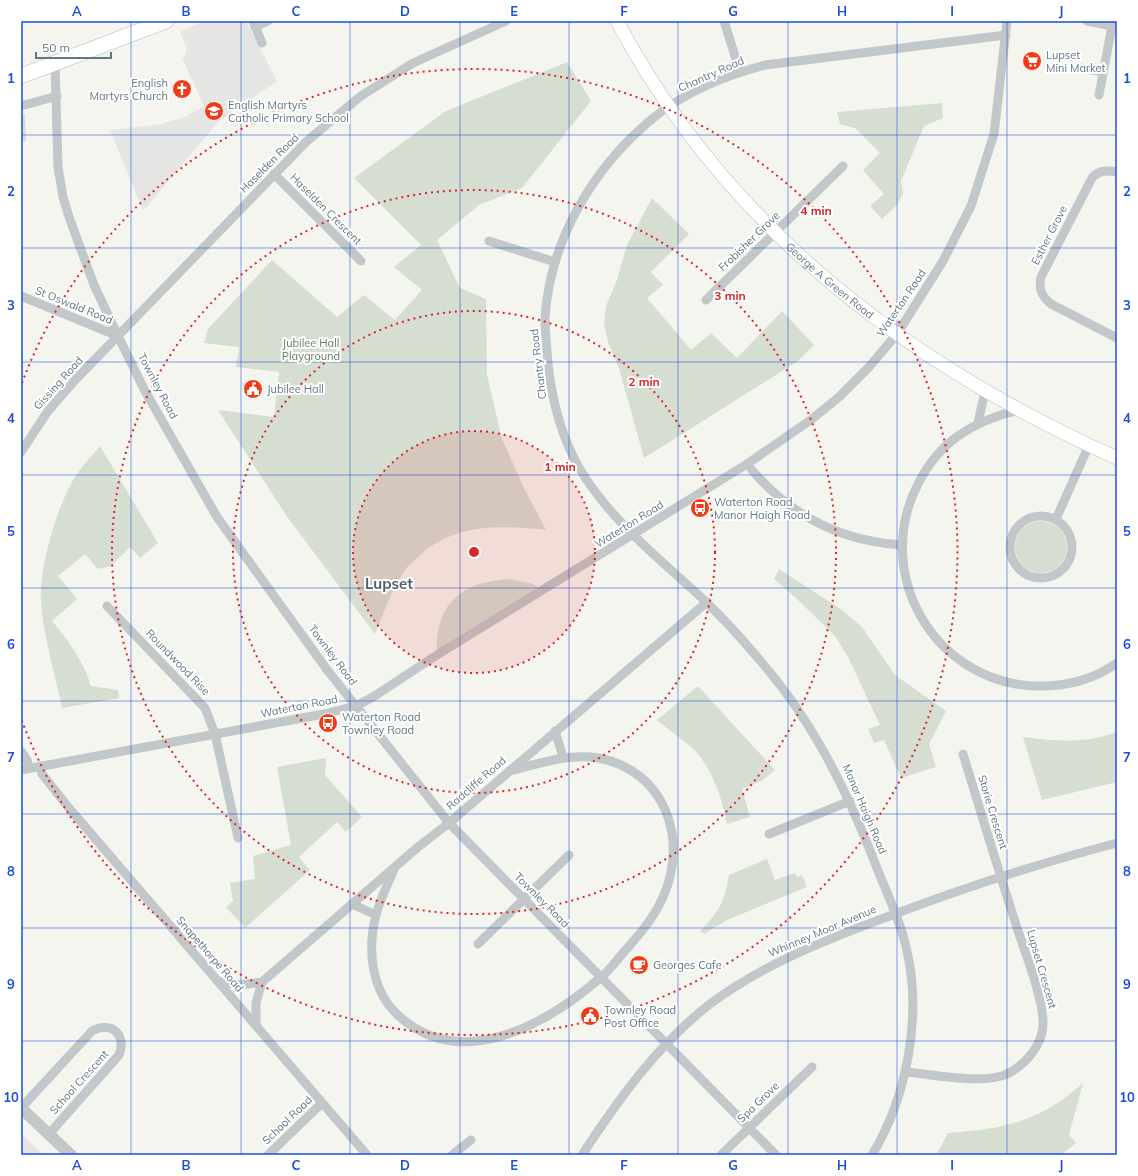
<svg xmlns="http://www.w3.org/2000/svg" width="1138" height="1176" viewBox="0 0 1138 1176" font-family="Mulish,sans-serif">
<rect width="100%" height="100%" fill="#f5f5f0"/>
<g fill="#e5e6e4">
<path d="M204,21H246L277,81L218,122L143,211L110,130L161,124L185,117L204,106L182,58L185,56L187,48L180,32Z"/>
<path d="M21,1134L44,1155H21Z"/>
</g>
<g fill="#d6ddd1">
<path d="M567,62L591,101L522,188L479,205L437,240L460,288L486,299L487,375L502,439L524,488L546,530C501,525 453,523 418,557C414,561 408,565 405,570C392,589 384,612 375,634L288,518L218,410L274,417L279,372L236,367L239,347L204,343L208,329L272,260L337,317L364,295L395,320L422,290L394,267L421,245L354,178L446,111Z"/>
<path d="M942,103L943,118L924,126L901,181L903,193L898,204L882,219L870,206L884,194L863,170L880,153L855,128L840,124L837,112Z"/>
<path d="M25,114L26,141H21V115Z"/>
<path d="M652,198L689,234L651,272L663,285L647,298L691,350L711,333L737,358L782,311L814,345L798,361L644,458L619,368L608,342L604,324L606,306L617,280L627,245Z"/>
<path d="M100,446L158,543L140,558L130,547L111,566L98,569L85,554L58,576L77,599L52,621C68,640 84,662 91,686L118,690L119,698L62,708C55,672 43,637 41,601C39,567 56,511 72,482C79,469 91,457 100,446Z"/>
<circle cx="1041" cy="547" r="26"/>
<path d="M779,569L842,610L862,627L895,675L946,711L929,744L936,767L901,778L884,740L874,743L868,729L880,725L848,657L835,636L796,598L774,579Z"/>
<path d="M509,579L533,584L543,590L437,655C434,605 460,582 509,579Z"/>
<path d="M698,686L775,770L763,780L742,789L750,817L727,824C722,798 712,766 691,747C680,737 668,730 657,720Z"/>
<path d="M1117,732V782L1042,800L1023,737C1055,741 1086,744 1117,732Z"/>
<path d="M326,758L325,775L362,817L346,832L337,822L299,857L310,870L245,928L226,907L233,901L230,883L255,879L253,856L291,845L277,767Z"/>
<path d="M767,859L775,880L795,873L797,877L802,875L807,887L727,920L704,934L700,931C720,911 724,902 729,875Z"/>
<path d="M1083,1083L1069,1135L1076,1143L1061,1155H936L948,1133C1003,1129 1040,1122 1083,1083Z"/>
</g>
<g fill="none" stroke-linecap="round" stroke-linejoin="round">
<g stroke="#b6bcc0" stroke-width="14">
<g id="secondary">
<path id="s1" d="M617,21C726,227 907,364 1117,458"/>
</g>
</g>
<g stroke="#b6babd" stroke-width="16">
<path id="trunk" d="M21,76L166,21"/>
</g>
<g stroke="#c2c7c9" stroke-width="9">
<path d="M253,21L262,43"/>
<path d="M724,21L740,72"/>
<path d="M1087,21L1117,27"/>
<path d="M255,27L268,21"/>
<path d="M55,64L58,167L63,197L69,217L94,285L118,336L145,391L217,517L328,671L449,823L776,1155"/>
<path d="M1081,68L1103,72"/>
<path d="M1099,95L1112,26"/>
<path d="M21,106L57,96"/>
<path d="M1117,172C1107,170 1099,170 1092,178L1041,277C1038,289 1042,297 1051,304L1117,338"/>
<path d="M274,174L361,261"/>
<path d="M489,241L555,262"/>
<path d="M21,296L118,336"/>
<path d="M706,300L843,166"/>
<path d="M1019,410C997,415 977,423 958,436C941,448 927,466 918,484C872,573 933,681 1034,686C1063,687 1093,680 1117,663"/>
<path d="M978,423L985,391"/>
<path d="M21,452L48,411L76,379L306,142L332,120L361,96L413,63L506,21"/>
<path d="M747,464C787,514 839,541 902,545"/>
<circle cx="1041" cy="547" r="31"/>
<path d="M1056,519L1089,445"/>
<path d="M107,606L205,708L215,734L238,838"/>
<path d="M555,731L563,757"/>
<path d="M21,751L27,760L29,768"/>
<path d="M40,766L42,774L69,808L367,1155"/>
<path d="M21,770L324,714L356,706L373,697L437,655L747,464L812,419L839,397L869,367L897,334L943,261L971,206L994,134L1007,21"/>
<path d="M769,834L850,801"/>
<path d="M394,869C388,884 380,899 376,915C367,950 371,992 400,1017C463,1072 547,1024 600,978C609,971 616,961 623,953C639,935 654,918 663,897C689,839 665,770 598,758C567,753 538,764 509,771"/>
<path d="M352,904L376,915"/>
<path d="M478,944L569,855"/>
<path d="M217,981L241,985L262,982L418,847L449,823L707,602"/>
<path d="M256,1025V1003L262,982"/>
<path d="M905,1072C931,1074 983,1085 1007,1074C1025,1065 1042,1046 1043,1025C1044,1001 1026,955 1018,931C999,872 981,813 963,754"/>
<path d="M21,1108L92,1031C112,1020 127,1036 119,1055L49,1134"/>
<path d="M268,1155L322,1103"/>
<path d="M452,1155L471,1140"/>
<path d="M582,1155C618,1100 658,1044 710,1004C761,966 820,942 879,920C957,890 1036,864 1117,843"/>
<path d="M721,1155L812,1067"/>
<path d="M872,1155C907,1097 922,1017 907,951C900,918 884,888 873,858C844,784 810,717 758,658C741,638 723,618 704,600C660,559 613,523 581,471C562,439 552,400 548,364C547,348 545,333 545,318C550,240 593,168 652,119C683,93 726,75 765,65L1006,35"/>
</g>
<path stroke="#c2c7c9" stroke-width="12" d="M21,1108L71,1155"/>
<use href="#secondary" stroke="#fff" stroke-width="13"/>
<use href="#trunk" stroke="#fff" stroke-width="15"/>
</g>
<path fill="none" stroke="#1d4ed8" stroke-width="1" stroke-opacity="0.55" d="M131,21V1155M241,21V1155M350,21V1155M460,21V1155M569,21V1155M678,21V1155M788,21V1155M897,21V1155M1007,21V1155M21,135H1117M21,248H1117M21,362H1117M21,475H1117M21,588H1117M21,701H1117M21,814H1117M21,928H1117M21,1041H1117"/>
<circle cx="474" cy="552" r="121" fill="#d62828" fill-opacity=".12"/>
<g fill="none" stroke="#d62828" stroke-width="2" stroke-dasharray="2 4">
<circle cx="474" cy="552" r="121"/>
<circle cx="474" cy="552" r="241"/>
<circle cx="474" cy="552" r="362"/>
<path d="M22 383A483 483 0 1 1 22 721"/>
</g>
<defs>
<g id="supermarket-disc" transform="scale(1)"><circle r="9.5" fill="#ef3b16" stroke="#fff"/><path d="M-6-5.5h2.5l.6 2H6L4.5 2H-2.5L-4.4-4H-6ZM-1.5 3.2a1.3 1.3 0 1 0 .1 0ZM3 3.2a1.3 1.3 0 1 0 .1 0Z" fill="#fff"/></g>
<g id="church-disc" transform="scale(1)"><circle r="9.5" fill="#ef3b16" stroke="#fff"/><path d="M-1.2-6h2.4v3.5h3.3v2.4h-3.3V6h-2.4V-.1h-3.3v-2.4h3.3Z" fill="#fff"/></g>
<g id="school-disc" transform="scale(1)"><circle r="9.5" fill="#ef3b16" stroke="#fff"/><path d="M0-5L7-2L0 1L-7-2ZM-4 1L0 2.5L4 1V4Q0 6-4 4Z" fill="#fff"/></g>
<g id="civic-disc" transform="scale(1)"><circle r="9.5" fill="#ef3b16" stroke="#fff"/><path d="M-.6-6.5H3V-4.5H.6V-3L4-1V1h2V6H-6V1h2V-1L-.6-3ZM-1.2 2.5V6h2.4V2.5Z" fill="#fff"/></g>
<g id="bus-disc" transform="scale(1)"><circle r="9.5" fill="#ef3b16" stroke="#fff"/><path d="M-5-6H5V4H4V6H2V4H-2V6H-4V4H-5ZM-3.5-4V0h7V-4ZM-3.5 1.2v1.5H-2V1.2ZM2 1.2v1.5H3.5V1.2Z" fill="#fff"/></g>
<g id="cafe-disc" transform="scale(1)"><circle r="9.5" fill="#ef3b16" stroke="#fff"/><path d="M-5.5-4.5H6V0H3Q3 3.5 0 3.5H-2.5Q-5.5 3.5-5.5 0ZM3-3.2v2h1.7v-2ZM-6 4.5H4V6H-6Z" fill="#fff"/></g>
</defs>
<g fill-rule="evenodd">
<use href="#supermarket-disc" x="1032" y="61"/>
<use href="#church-disc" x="182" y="89"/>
<use href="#school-disc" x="214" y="111"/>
<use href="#civic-disc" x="253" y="389"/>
<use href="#bus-disc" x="700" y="508"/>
<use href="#bus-disc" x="328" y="723"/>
<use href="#cafe-disc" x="639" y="965"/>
<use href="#civic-disc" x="590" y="1016"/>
</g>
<g text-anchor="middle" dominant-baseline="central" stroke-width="4" stroke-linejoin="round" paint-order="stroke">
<g font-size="11" fill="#627784" stroke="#fff" text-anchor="start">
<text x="1046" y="55">Lupset<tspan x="1046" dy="13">Mini Market</tspan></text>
<text x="168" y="83" text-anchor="end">English<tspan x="168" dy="13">Martyrs Church</tspan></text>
<text x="228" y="105">English Martyrs<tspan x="228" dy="13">Catholic Primary School</tspan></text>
<text x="267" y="389">Jubilee Hall</text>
<text x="714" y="502">Waterton Road<tspan x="714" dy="13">Manor Haigh Road</tspan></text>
<text x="342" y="717">Waterton Road<tspan x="342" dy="13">Townley Road</tspan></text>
<text x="653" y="965">Georges Cafe</text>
<text x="604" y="1010">Townley Road<tspan x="604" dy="13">Post Office</tspan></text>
</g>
<g font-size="11" fill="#627784" stroke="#fff">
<text transform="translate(711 74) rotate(-24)">Chantry Road</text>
<text transform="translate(269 163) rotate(-45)">Haselden Road</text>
<text transform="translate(326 209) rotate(45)">Haselden Crescent</text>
<text transform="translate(1049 235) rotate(-63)">Esther Grove</text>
<text transform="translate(749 241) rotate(-44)">Frobisher Grove</text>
<text stroke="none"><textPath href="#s1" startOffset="338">George A Green Road</textPath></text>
<text transform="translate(901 303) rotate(-56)">Waterton Road</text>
<text transform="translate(74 305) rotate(22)">St Oswald Road</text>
<text transform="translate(538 364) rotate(-97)">Chantry Road</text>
<text transform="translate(58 383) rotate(-48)">Gissing Road</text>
<text transform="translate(158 386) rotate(62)">Townley Road</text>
<text transform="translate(629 524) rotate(-32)">Waterton Road</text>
<text transform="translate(333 655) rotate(53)">Townley Road</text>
<text transform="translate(178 662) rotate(46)">Roundwood Rise</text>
<text transform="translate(299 706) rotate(-11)">Waterton Road</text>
<text transform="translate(476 783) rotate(-41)">Radcliffe Road</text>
<text transform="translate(865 809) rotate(67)">Manor Haigh Road</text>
<text transform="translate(993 812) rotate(73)">Storie Crescent</text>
<text transform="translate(542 900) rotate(45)">Townley Road</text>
<text transform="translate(822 931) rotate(-23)">Whinney Moor Avenue</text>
<text transform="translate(210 954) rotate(49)">Snapethorpe Road</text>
<text transform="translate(1042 969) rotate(74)">Lupset Crescent</text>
<text transform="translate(79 1082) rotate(-48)">School Crescent</text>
<text transform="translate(758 1102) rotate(-44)">Spa Grove</text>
<text transform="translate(287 1120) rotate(-44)">School Road</text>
</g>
<g font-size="11" fill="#687b61" stroke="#fff">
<text x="311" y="343">Jubilee Hall<tspan x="311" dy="13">Playground</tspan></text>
</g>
<g font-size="15" font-weight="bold" fill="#505f68" stroke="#fff">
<text x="389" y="583">Lupset</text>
</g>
</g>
<circle cx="474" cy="552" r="6" fill="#d62828" stroke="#fff" stroke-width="2"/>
<g font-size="12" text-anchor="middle" font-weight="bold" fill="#d62828" stroke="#fff" stroke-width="4" stroke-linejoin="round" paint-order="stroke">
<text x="816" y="215">4 min</text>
<text x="730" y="300">3 min</text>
<text x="644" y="386">2 min</text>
<text x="560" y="471">1 min</text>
</g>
<rect width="1138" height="1176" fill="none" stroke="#ffffff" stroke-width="44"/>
<path d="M36 52v6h75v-6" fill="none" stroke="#627784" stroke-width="2"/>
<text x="42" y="52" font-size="12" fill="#627784" stroke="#ffffff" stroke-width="3" paint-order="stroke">50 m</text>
<rect x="22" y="22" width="1094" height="1132" fill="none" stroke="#1d4ed8" stroke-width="1.5"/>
<g font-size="13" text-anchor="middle" font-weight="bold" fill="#1d4ed8">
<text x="77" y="16">A</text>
<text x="186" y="16">B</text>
<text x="296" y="16">C</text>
<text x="405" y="16">D</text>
<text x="514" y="16">E</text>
<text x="624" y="16">F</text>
<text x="733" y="16">G</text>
<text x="842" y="16">H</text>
<text x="952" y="16">I</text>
<text x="1061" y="16">J</text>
<text x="11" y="83">1</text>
<text x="1127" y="83">1</text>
<text x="11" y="196">2</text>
<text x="1127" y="196">2</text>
<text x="11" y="310">3</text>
<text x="1127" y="310">3</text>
<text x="11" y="423">4</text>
<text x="1127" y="423">4</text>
<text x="11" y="536">5</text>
<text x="1127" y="536">5</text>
<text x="11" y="649">6</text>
<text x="1127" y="649">6</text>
<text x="11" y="762">7</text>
<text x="1127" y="762">7</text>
<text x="11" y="876">8</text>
<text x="1127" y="876">8</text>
<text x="11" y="989">9</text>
<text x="1127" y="989">9</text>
<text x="11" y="1102">10</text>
<text x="1127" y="1102">10</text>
<text x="77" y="1170">A</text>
<text x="186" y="1170">B</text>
<text x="296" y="1170">C</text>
<text x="405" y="1170">D</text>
<text x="514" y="1170">E</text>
<text x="624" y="1170">F</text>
<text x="733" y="1170">G</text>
<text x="842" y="1170">H</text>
<text x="952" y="1170">I</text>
<text x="1061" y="1170">J</text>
</g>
</svg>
